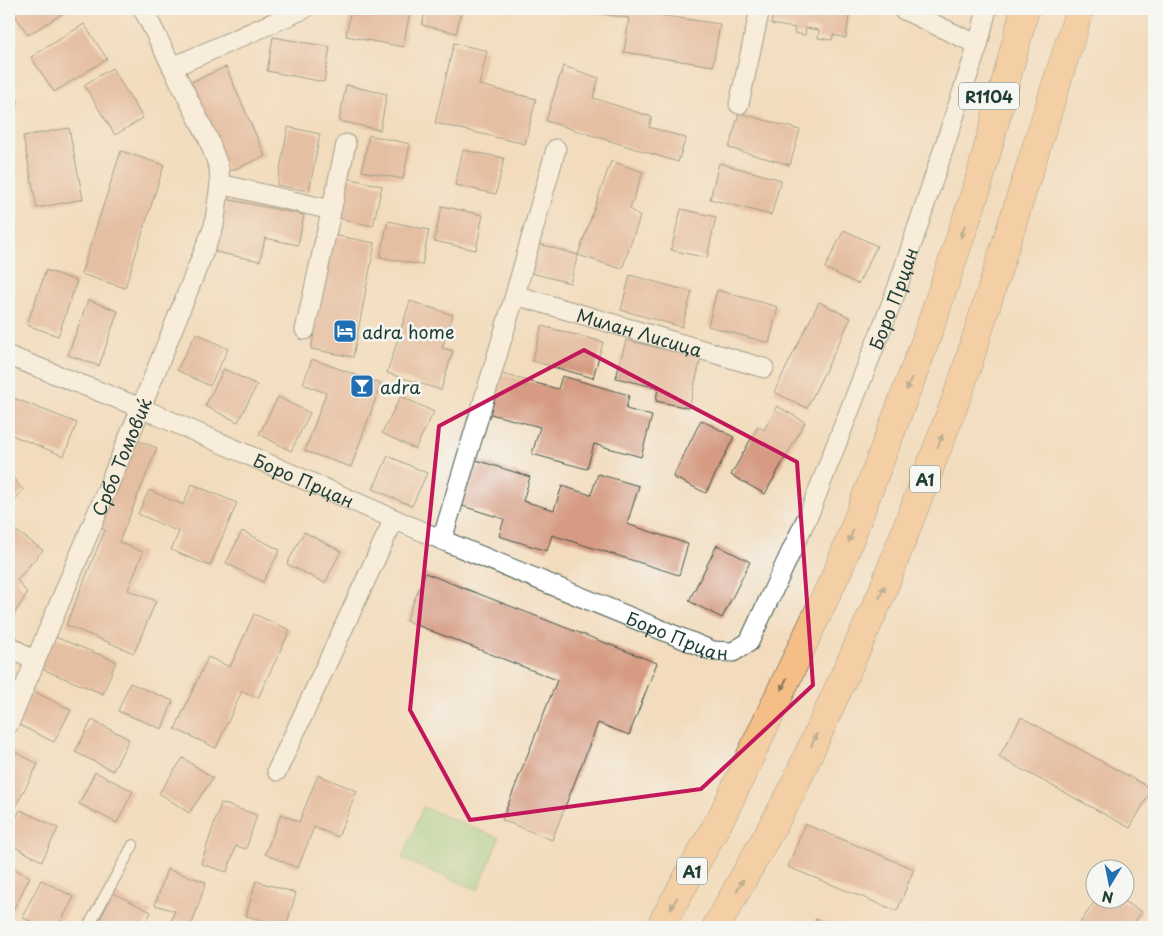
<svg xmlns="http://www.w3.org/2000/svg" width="1163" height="936" viewBox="0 0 1163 936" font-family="'Playpen Sans',sans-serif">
<rect width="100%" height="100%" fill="#f6f6f2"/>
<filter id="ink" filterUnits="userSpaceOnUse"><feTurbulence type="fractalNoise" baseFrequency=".02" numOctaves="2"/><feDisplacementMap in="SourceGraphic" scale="10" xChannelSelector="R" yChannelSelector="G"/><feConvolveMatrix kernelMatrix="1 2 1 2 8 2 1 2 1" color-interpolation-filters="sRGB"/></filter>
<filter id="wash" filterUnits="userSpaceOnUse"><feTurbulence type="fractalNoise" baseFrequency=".0096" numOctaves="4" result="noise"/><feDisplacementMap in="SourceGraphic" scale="20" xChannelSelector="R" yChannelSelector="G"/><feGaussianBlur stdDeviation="1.12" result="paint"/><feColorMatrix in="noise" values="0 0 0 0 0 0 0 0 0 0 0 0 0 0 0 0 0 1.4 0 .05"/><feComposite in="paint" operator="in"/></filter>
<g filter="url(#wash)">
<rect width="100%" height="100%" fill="#f2dcbd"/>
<path fill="#8ed58f" stroke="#568962" d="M423,807L499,838L478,890L402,859Z"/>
<g id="blocks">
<g fill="#d69b82">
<path d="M11,9H70L28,35Z"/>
<path d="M351,9H390L410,12L403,47L346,36Z"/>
<path d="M426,9H462L456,33L422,25Z"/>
<path d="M595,9H631L630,11L720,24L713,66L624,52L629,18L594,13Z"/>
<path d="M774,9H850L846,38L833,35L832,40L818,38L819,30L806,28L805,35L794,33L795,28L771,24Z"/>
<path d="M84,24L107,59L54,92L31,57Z"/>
<path d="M273,37L330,47L324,82L267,71Z"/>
<path d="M454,43L487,51L479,85L536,99L525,144L435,123Z"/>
<path d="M563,66L599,78L593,98L652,117L649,127L686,138L678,162L546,121Z"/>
<path d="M226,67L265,156L228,172L189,83Z"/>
<path d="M112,68L143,118L115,135L84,85Z"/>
<path d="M346,85L387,94L380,130L339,121Z"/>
<path d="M9,99L18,101L9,128Z"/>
<path d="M739,113L800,130L790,165L729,148Z"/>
<path d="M288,127L320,134L309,191L277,185Z"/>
<path d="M69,128L83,199L37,208L23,136Z"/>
<path d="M369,135L410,144L403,179L362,171Z"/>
<path d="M463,150L504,158L496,194L455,185Z"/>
<path d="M121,151L164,165L125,288L81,274Z"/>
<path d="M611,161L643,172L630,209L640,217L622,269L578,255Z"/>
<path d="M719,163L781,180L771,215L710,199Z"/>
<path d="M347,178L382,186L373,226L338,218Z"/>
<path d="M226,199L304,215L298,245L265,238L260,261L215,252Z"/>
<path d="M442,206L483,215L476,250L434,241Z"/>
<path d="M681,209L716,217L707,258L671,250Z"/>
<path d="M388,221L429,230L422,265L380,257Z"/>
<path d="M844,230L877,246L858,284L825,268Z"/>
<path d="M333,235L375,243L353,357L311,349Z"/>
<path d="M536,243L578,255L570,283L528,272Z"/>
<path d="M46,270L77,281L58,336L27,325Z"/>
<path d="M630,275L692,292L682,327L621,310Z"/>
<path d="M717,290L778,307L769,343L708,326Z"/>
<path d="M88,300L118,311L99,366L68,355Z"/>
<path d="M410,301L453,315L442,348L453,351L441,390L387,373Z"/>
<path d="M819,302L851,318L807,408L774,392Z"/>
<path d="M542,326L603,342L593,378L532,361Z"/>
<path d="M196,333L228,349L210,386L177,370Z"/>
<path d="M626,340L701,358L689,408L656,401L658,388L616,378Z"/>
<path d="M312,359L381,384L351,467L305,451L326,393L303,384Z"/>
<path d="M224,369L257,385L238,422L205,406Z"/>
<path d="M498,373L558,389L562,376L629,395L626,409L652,416L641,457L594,444L587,469L532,454L540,427L487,413Z"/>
<path d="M401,396L434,412L415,449L382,433Z"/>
<path d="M11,397L77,423L64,456L9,434V403Z"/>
<path d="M278,397L310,413L291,451L259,434Z"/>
<path d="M777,406L805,422L765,494L731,475L758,426L764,430Z"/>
<path d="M701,420L734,437L706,493L673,477Z"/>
<path d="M132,438L157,448L119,542L143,552L128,590L156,601L134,653L66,625L105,530L95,526Z"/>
<path d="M388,456L427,473L412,506L373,489Z"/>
<path d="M470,458L530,477L523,501L554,510L562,486L591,495L598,474L639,486L627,524L688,544L679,575L552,535L547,551L499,536L504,519L456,504Z"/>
<path d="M9,472L23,490L9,507Z"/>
<path d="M192,484L237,503L210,566L171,550L179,532L138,514L149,490L183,505Z"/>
<path d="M9,526L43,550L17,580L27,593L10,621L9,620Z"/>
<path d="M242,531L280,550L263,582L226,563Z"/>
<path d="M304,532L341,551L325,583L287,564Z"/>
<path d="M717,545L750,562L722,618L689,601Z"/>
<path d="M425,573L657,663L629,735L598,723L552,840L502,820L557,680L406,621Z"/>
<path d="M254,614L290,630L258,698L242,691L216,748L175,729L208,657L230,667Z"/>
<path d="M50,635L116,661L103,694L37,667Z"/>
<path d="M130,683L173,701L162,729L118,711Z"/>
<path d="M33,691L71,710L54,742L17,724Z"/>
<path d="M1021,717L1152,789L1130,828L999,757Z"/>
<path d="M92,720L129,739L113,771L75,752Z"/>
<path d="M9,749L38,764L9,819Z"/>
<path d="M183,758L213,778L189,813L159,793Z"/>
<path d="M95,772L133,791L117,823L79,804Z"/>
<path d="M318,775L357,791L338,837L314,827L298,868L265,854L281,814L299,822Z"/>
<path d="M221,803L257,815L246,849L236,846L227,872L201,864Z"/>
<path d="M20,810L58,828L42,861L9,844V833Z"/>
<path d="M805,824L914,869L897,911L788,867Z"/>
<path d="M9,866L30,877L11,914L9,913Z"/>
<path d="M167,869L206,882L191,927H169L175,911L155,905Z"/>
<path d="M41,880L74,897L58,927H42L22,917Z"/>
<path d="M256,881L296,893L286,927L246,916Z"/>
<path d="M113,893L151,912L144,927H100L97,926Z"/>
<path d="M1097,898H1118L1142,912L1131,927H1077Z"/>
<path d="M816,919L836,927H813Z"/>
</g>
</g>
</g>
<g filter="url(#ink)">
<use href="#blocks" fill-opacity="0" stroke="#3f5549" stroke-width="1"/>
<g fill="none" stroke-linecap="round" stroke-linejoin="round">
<g stroke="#3f5549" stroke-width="12">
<path id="service" d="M88,927L133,845"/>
</g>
<g stroke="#3f5549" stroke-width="21">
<g id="minor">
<path d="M902,9L978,45"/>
<path d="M173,67L304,9"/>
<path d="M739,104L760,9"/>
<path d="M220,184L331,210"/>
<path id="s1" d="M515,295L764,368"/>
<path d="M305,330L346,144"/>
<path id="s2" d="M9,356L141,408L442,540L713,651L733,652L749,642L811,509L897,289L978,45L987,9"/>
<path d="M442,540L515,295L556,149"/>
<path d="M9,645L34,662"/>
<path id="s3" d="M9,724L141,408L214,226L220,184L219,168L208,138L143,9"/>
<path d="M277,771L394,519"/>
</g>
</g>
<g stroke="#3f5549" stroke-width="29">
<g id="motorway">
<path d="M660,927L723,814L839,568L925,342L978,185L1025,9"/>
<path d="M716,927L790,795L881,595L961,386L1080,9"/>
</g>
</g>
<use href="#service" stroke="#fff" stroke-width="10"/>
<use href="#minor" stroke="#fff" stroke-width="19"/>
<use href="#motorway" stroke="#f6be87" stroke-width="28"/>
</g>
<defs><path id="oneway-solid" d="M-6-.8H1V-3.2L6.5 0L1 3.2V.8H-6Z" transform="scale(1.25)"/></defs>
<g fill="#807759">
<use href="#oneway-solid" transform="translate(963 231) rotate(109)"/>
<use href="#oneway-solid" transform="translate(909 384) rotate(111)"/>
<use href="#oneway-solid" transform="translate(940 441) rotate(-69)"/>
<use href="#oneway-solid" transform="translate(851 536) rotate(111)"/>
<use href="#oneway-solid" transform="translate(882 592) rotate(-68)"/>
<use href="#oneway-solid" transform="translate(784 684) rotate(115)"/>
<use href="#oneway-solid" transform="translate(814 740) rotate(-65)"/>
<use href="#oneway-solid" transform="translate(740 885) rotate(-61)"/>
<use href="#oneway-solid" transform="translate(674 903) rotate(119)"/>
</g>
</g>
<path d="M0 0H1163V936H0ZM584,350L797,462L813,685L701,789L470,820L410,710L439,426Z" fill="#f2dcbd" fill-opacity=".55" fill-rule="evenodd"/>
<path fill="none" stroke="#c2185b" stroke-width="4" stroke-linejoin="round" d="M584,350L797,462L813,685L701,789L470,820L410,710L439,426Z"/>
<defs>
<g id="hotel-square" transform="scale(1.25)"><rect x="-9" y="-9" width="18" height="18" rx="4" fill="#1f6fb2" stroke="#f6f6f2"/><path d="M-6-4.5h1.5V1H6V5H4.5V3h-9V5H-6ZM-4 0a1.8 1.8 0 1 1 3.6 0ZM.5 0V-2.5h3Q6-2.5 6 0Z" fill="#fff"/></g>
<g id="bar-square" transform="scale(1.25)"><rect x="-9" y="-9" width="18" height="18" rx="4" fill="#1f6fb2" stroke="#f6f6f2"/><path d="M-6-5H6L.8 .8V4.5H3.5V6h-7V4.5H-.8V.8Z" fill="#fff"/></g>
</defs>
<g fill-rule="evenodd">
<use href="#hotel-square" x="345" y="331"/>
<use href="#bar-square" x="362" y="386"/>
</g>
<g text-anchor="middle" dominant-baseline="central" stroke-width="5" stroke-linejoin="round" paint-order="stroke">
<g fill="#f6f6f2" stroke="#60746d" stroke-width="1">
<rect x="959" y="82.5" width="60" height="27" rx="4"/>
<rect x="910" y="465.5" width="30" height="27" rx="4"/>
<rect x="677" y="857.5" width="30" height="27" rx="4"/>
</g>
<g font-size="16" font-weight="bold" fill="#1f3d34">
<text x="989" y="96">R1104</text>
<text x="925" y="479">A1</text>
<text x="692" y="871">A1</text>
</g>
<g font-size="18" fill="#1f3d34" stroke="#f6f6f2">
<text stroke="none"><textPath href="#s2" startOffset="1175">Боро Прцан</textPath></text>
<text stroke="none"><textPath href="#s1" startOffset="130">Милан Лисица</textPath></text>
<text stroke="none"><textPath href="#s3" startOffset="290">Србо Томовиќ</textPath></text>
<text stroke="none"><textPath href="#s2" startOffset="320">Боро Прцан</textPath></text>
<text stroke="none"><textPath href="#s2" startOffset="725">Боро Прцан</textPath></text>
</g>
<g font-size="18" fill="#1f3d34" stroke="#f6f6f2" text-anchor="start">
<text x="362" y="331">adra home</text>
<text x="380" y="386">adra</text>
</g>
</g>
<rect width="1163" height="936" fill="none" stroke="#f6f6f2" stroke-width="30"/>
<g transform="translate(1110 884) rotate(190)"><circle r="24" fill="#f6f6f2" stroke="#a0aca6"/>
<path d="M0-4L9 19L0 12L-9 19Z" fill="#1f6fb2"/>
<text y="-8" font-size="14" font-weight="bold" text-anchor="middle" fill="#1f3d34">N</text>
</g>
</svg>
